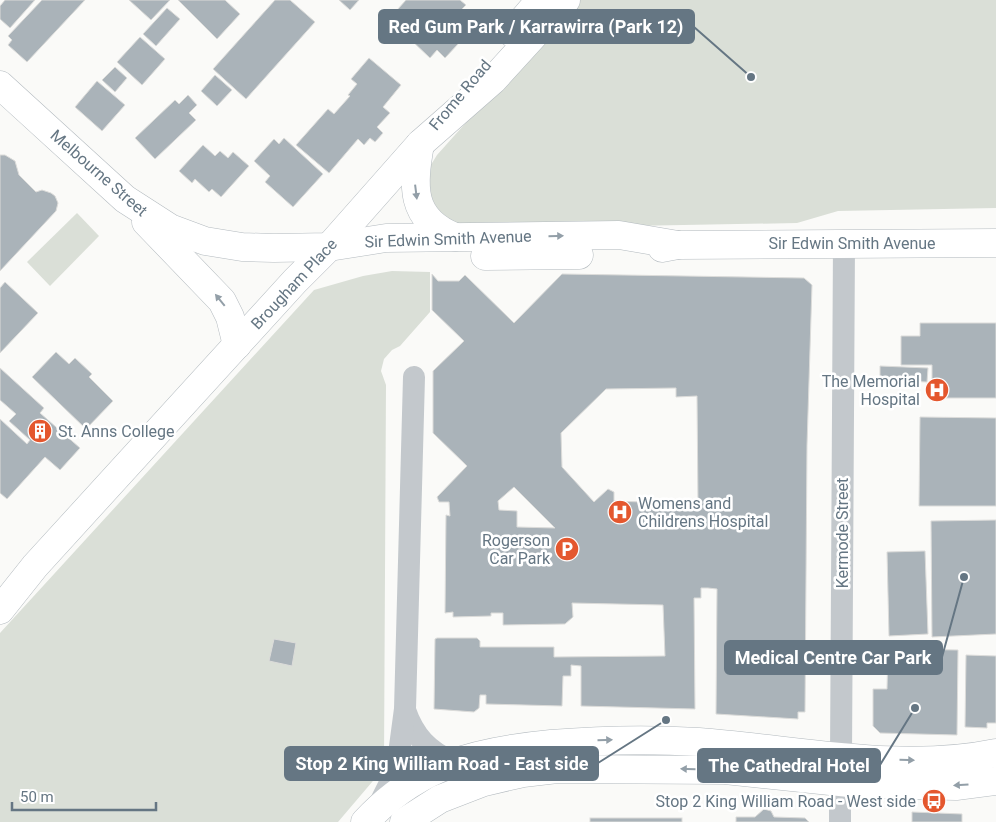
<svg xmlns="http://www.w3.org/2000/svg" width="996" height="822" viewBox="0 0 996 822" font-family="Roboto,sans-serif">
<rect width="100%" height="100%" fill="#fafaf8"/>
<g fill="#dadfd7">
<path d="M576,0H996V208L838,211L797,223L462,229L452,225L430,205L429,168L437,155Z"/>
<path d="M77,213L99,236L50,286L27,262Z"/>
<path d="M392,271L430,272V312L400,346L392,350L384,359L381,371L386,385L384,763L378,775L338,822H0V633L314,290L363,276Z"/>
</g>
<g fill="#aab3b9" stroke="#dcdcda" fill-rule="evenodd">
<path d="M5,0H35L10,28L0,19V6Z"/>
<path d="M42,0H85L27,62L8,45L12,40L8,36Z"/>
<path d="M129,0H170L151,20Z"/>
<path d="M178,0H225L240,14L217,39Z"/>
<path d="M275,0H290L315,22L246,99L213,69Z"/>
<path d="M339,0H359L350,10Z"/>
<path d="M406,0H460L466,5L456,15L472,29L445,58L437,50L430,58L389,19Z"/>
<path d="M167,8L180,19L156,46L143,34Z"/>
<path d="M140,37L165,59L142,85L117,62Z"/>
<path d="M369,58L401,85L383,107L390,113L377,127L383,133L375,142L370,138L364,145L358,139L329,173L296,145L328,109L334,114L350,96L348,95L357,84L351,79Z"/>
<path d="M115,67L127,78L115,92L102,80Z"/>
<path d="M215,75L232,90L217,106L201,91Z"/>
<path d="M97,81L125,105L102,131L75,107Z"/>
<path d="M188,95L197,105L189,113L196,120L155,159L135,138L175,100L179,104Z"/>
<path d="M284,138L323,174L293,207L265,182L270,176L254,161L274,139L279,144Z"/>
<path d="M203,145L215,156L220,151L228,158L233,152L249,166L221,197L212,189L209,192L195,179L192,183L179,171Z"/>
<path d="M0,155H5L15,161L19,175L36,192L42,190L51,193L55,196L58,203L56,211L0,271Z"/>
<path d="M432,274L438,281H459L465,275L514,323L562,274L804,278L812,285L807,445L805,712H798V719L716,714L717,589L708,588H701V598H694L695,709L581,706V666L571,665V676H563L562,706L486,704V695H480L479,708L474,712L434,709L435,639L437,638H477L480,641V647H554V657L665,656L663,605L572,603L573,617L565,624L503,625V613H491V616L453,617V612L445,613L446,515L450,516L449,502H439L437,497L467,466L433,433V371L464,341L432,310ZM676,388V397L697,396L698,504L614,501V492L608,489L594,502L562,467L561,433L606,389ZM514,487L555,528L517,527V511L499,510L498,501Z"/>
<path d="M5,282L38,313L0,353V288Z"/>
<path d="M920,323H996V398H932V365H901V336H920Z"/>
<path d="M56,352L69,364L75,358L92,374L89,377L113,401L86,429L32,377Z"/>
<path d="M880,366L928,368L927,382L880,380Z"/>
<path d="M0,368L44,408L40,413L80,448L60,470L45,457L7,499L0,493V419L27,444L30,440L9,421L16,414L0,400Z"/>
<path d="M920,417L996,418V506H919Z"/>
<path d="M996,520V634L932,637L931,521Z"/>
<path d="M925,551L928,634L889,636L887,552Z"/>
<path d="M274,639L296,643L292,666L269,661Z"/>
<path d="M888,649L958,650L957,735L880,733L873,726V689H887Z"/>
<path d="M966,655L996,656V723H987V728L965,727Z"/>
<path d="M764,809L771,811L774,817L805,818L809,822H736V817H755Z"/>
<path d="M912,812L962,814V822H912Z"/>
<rect x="590" y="818" width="92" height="4"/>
</g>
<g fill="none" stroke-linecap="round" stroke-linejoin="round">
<g stroke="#b3babf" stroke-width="29">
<g id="secondary">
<path d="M512,33L540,0"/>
<path d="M0,85L125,199L170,228L205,241L242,247L274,248L329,247L386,238L619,235L678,245"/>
<path d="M420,144C413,185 409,219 455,237"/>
<path d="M146,222L222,301L230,317L237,345"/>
<path d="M662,248L678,245L996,243"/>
<path d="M485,256L579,255"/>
<path d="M0,610L35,566L295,281L329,247L420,144L493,80L566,0"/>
<path d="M365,822C418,765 477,751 551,744C600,740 650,739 699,742C796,749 899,773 996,753"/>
<path d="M404,822L440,799L484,782L523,773L557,769L725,770L859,784L956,786L996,781"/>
</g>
</g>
<g stroke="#c3c8cc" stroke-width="22">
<path d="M405,710C414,736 428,751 453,762"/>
<path d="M841,757L844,243"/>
<path d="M378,807L397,769L405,709L414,377"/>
<path d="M840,822V784"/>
</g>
<use href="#secondary" stroke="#fff" stroke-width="28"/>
</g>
<defs><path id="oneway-solid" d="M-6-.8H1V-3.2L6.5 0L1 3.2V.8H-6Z" transform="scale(1.25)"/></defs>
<g fill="#939fa8">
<use href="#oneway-solid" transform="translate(416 192) rotate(83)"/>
<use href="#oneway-solid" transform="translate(556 236) rotate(-1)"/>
<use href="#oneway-solid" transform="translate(220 300) rotate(-129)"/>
<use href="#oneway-solid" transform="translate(605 740) rotate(-2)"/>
<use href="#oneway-solid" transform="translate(907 760) rotate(2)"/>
<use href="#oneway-solid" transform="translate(688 769) rotate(-178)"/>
<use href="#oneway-solid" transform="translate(961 785) rotate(176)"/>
</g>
<defs>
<g id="hospital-disc" transform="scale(1.25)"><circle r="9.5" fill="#e4572e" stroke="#fff"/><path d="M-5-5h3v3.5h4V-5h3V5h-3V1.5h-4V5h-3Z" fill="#fff"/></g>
<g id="building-disc" transform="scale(1.25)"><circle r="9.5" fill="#e4572e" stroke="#fff"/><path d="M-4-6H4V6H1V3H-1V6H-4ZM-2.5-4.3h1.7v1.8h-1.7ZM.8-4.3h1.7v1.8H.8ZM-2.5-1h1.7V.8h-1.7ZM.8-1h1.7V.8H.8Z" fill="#fff"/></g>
<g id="parking-disc" transform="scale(1.25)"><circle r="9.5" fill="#e4572e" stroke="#fff"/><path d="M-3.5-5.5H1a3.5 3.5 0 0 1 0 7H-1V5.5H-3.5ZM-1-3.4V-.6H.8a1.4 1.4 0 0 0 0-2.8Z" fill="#fff"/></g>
<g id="bus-disc" transform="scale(1.25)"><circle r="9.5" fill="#e4572e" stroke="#fff"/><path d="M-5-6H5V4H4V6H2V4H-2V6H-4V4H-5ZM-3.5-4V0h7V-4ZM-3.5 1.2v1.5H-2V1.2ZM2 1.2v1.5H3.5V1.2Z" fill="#fff"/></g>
</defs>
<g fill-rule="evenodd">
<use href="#hospital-disc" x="937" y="390"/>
<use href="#building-disc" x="40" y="431"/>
<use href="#hospital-disc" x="620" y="512"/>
<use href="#parking-disc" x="567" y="549"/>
<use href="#bus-disc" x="934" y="801"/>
</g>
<g text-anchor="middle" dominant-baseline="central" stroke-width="5" stroke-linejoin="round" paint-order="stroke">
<g font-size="16" fill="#657683" stroke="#fff">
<text transform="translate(460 95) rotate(-50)">Frome Road</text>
<text transform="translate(99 173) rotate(41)">Melbourne Street</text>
<text transform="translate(448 239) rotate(-2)">Sir Edwin Smith Avenue</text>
<text x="852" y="243">Sir Edwin Smith Avenue</text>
<text transform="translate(294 284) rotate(-47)">Brougham Place</text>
<text transform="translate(842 533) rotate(-90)">Kermode Street</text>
</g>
<g font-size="16" fill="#657683" stroke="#fff" text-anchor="end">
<text x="920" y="381">The Memorial<tspan x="920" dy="18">Hospital</tspan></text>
<text x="58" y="431" text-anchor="start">St. Anns College</text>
<text x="638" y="503" text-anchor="start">Womens and<tspan x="638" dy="18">Childrens Hospital</tspan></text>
<text x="550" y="540">Rogerson<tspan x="550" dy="18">Car Park</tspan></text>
<text x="916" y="801">Stop 2 King William Road - West side</text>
</g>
</g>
<path fill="none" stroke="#657683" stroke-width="2" d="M751 77L694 27M964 577L942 657M666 720L598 763M915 708L880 765"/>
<g fill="#657683" stroke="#fff" stroke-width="2">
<circle cx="751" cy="77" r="5"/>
<circle cx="964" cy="577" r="5"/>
<circle cx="666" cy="720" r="5"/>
<circle cx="915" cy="708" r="5"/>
</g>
<g fill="#657683" stroke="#657683" stroke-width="2">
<rect x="379" y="10" width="315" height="33" rx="5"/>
<rect x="725" y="641" width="217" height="33" rx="5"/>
<rect x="285" y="747" width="313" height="33" rx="5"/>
<rect x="698" y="749" width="182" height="33" rx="5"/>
</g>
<g font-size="18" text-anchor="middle" font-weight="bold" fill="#fff">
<text x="536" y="33">Red Gum Park / Karrawirra (Park 12)</text>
<text x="833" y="664">Medical Centre Car Park</text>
<text x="442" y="770">Stop 2 King William Road - East side</text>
<text x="789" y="772">The Cathedral Hotel</text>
</g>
<path d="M12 802v8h144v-8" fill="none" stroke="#657683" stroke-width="2.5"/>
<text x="20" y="802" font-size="15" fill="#657683" stroke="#ffffff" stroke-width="4" paint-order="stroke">50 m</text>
</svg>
